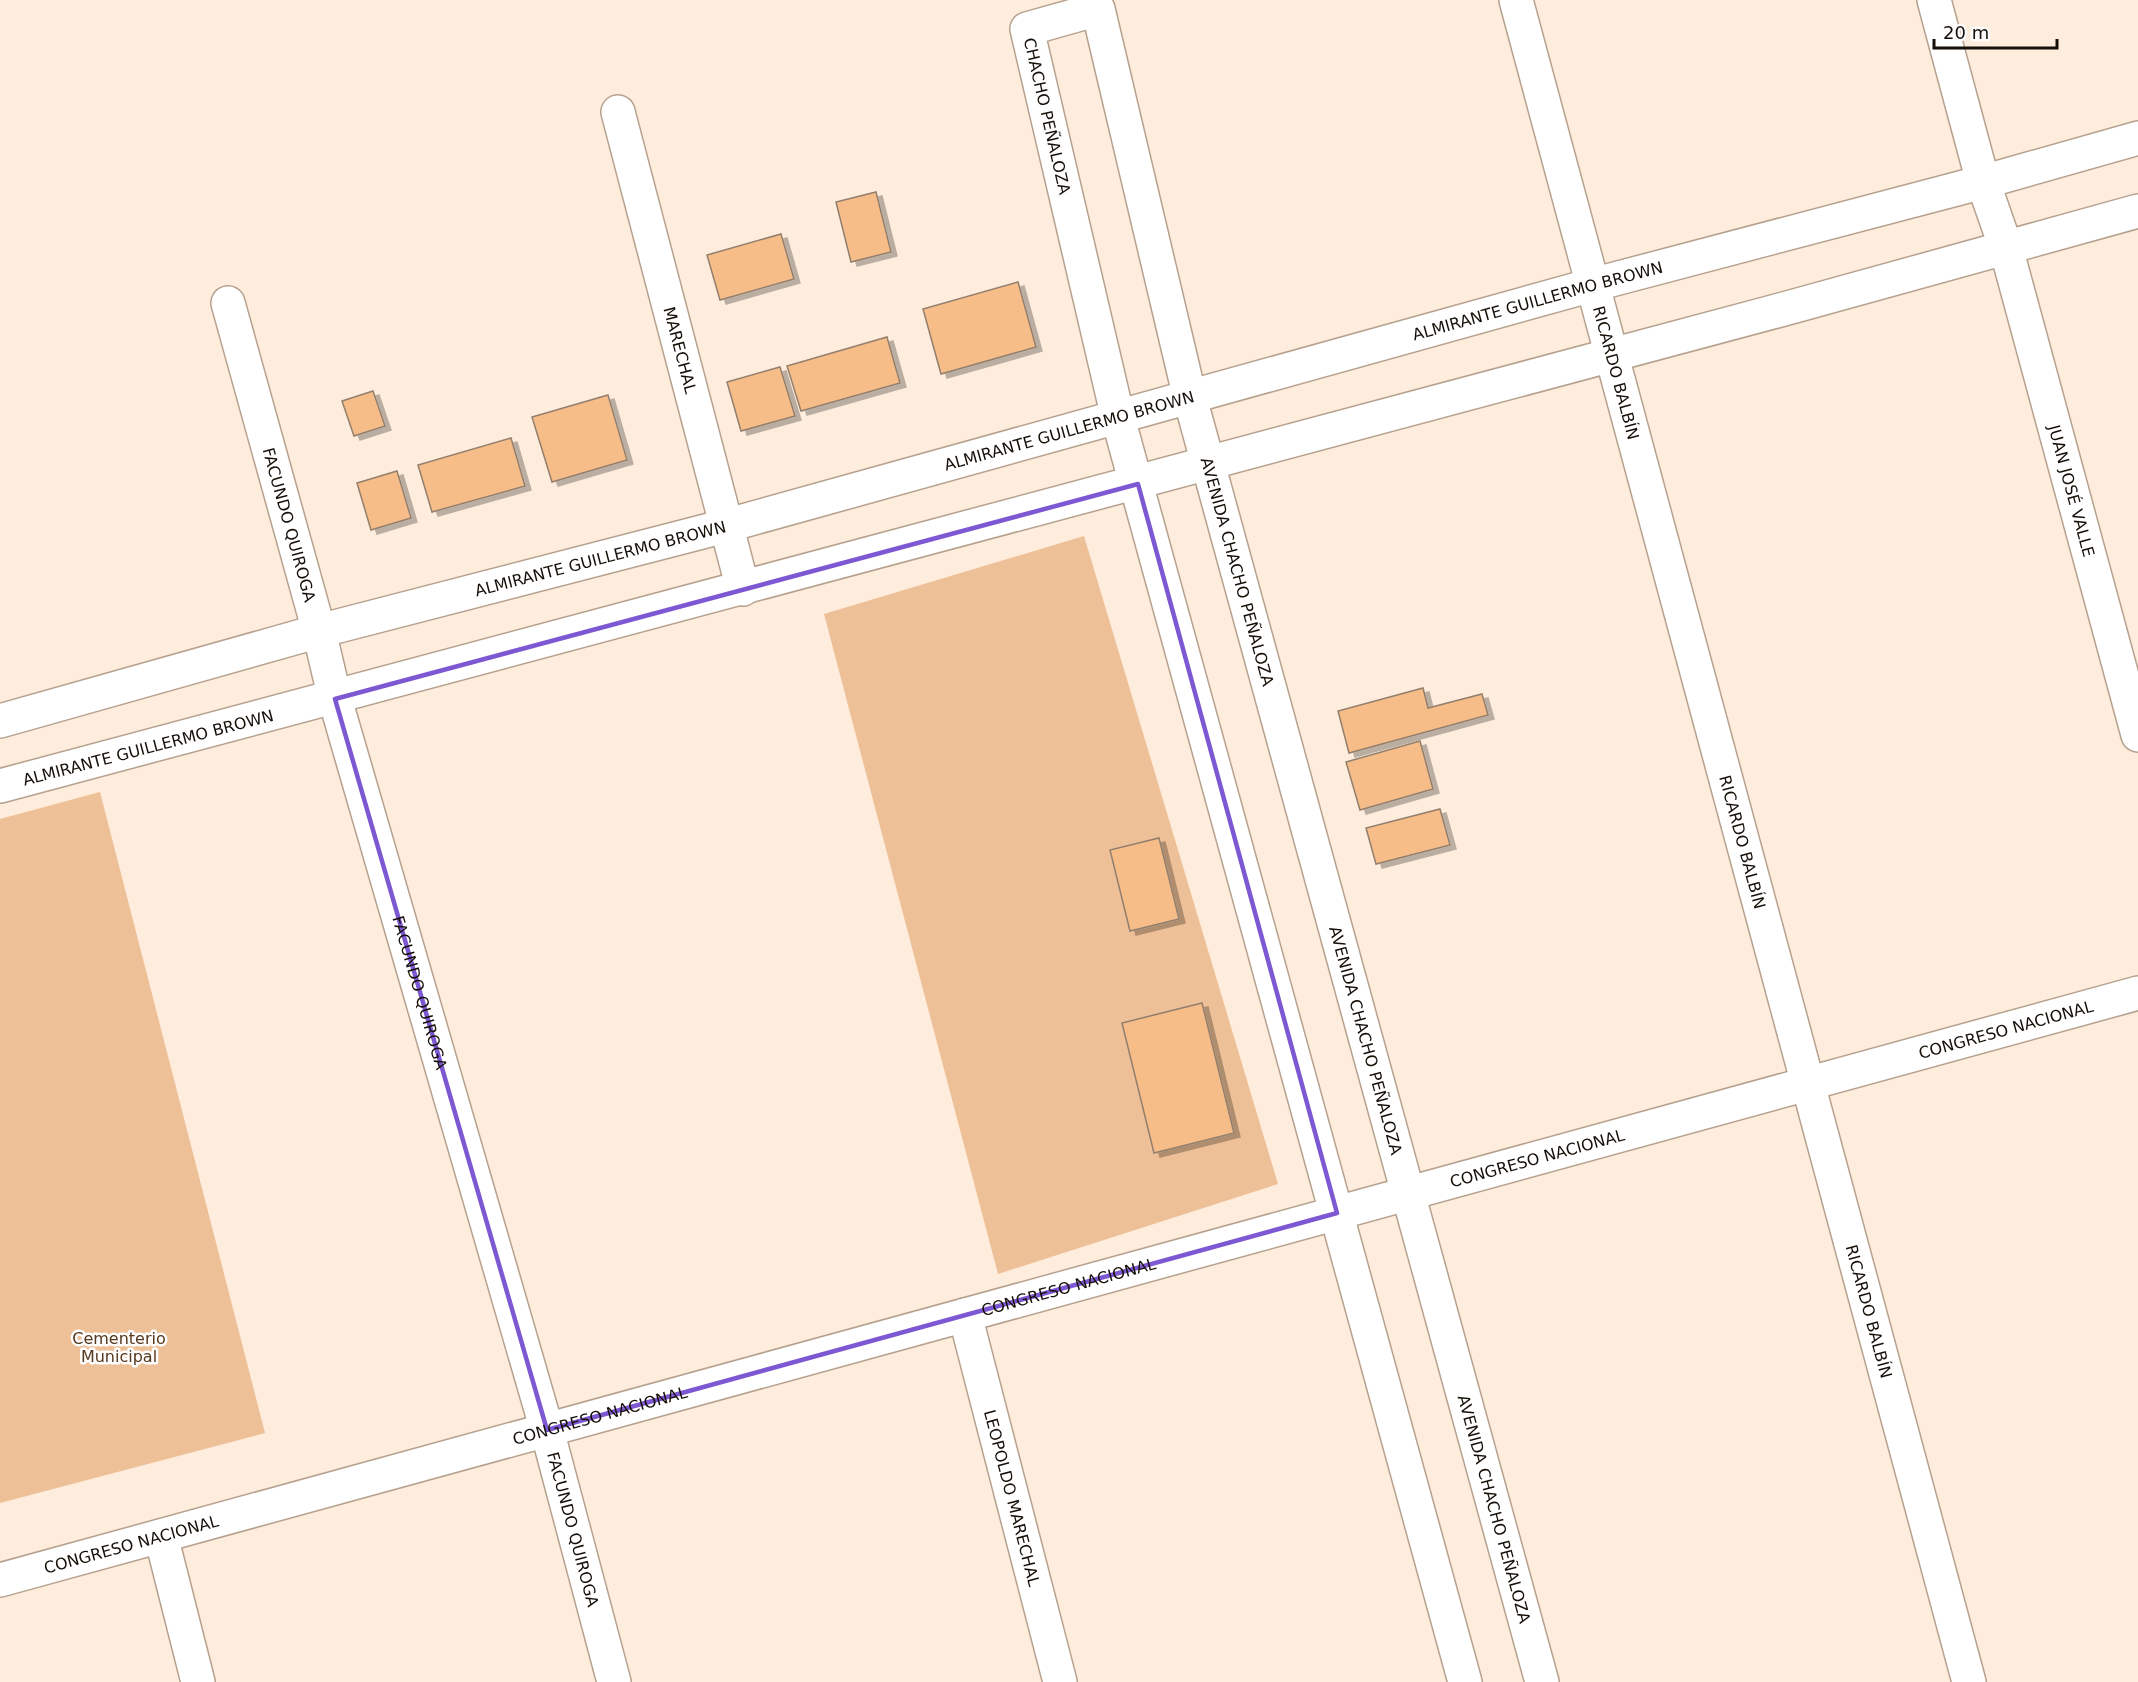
<svg xmlns="http://www.w3.org/2000/svg" width="2138" height="1682" viewBox="0 0 2138 1682" font-family="'DejaVu Sans',sans-serif">
<defs>
<filter id="shadow"><feDropShadow dx="6" dy="4" stdDeviation="0" flood-color="#0004"/></filter>
</defs>
<rect width="100%" height="100%" fill="#feecdc"/>
<g fill="#eec098">
<path d="M1084,536L1278,1184L998,1274L824,614Z"/>
<path d="M100,792L265,1433L0,1503V819Z"/>
</g>
<g fill="#f7bd88" stroke="#937f6d" stroke-width="1.5" filter="url(#shadow)">
<path d="M876,192L891,252L851,262L836,202Z"/>
<path d="M781,234L794,279L720,300L707,255Z"/>
<path d="M1018,282L1036,347L941,374L923,309Z"/>
<path d="M887,337L900,383L801,411L787,366Z"/>
<path d="M780,367L795,416L741,431L727,382Z"/>
<path d="M373,391L385,426L354,436L342,401Z"/>
<path d="M608,395L627,460L552,482L532,417Z"/>
<path d="M511,438L525,486L432,512L418,465Z"/>
<path d="M397,471L411,518L371,530L357,483Z"/>
<path d="M1423,688L1428,708L1482,694L1488,715L1349,753L1338,711Z"/>
<path d="M1420,741L1433,789L1360,810L1346,762Z"/>
<path d="M1440,809L1450,845L1376,864L1366,828Z"/>
<path d="M1159,838L1179,919L1130,931L1110,850Z"/>
<path d="M1202,1003L1234,1133L1154,1153L1122,1023Z"/>
</g>
<g fill="none" stroke-linecap="round" stroke-linejoin="round">
<g stroke="#b6a18e" stroke-width="36">
<g id="minor">
<path id="s1" d="M1516,0L1969,1682"/>
<path id="s2" d="M1934,0L1983,182L2006,248L2138,735"/>
<path id="s3" d="M618,112L743,589"/>
<path id="s4" d="M228,303L319,631L335,699L547,1430L614,1682"/>
<path d="M1118,418L1027,29L1098,9L1190,398"/>
<path id="s5" d="M965,1315L1060,1682"/>
<path d="M161,1536L198,1682"/>
<path id="s6" d="M0,1580L2138,993"/>
</g>
</g>
<g stroke="#b6a18e" stroke-width="36">
<g id="secondary">
<path id="s7" d="M1190,398L1542,1682"/>
<path d="M1118,418L1465,1682"/>
<path id="s8" d="M0,721L319,631L725,526L1592,285L1983,182L2138,138"/>
<path id="s9" d="M0,786C714,600 1427,409 2138,211"/>
</g>
</g>
<use href="#minor" stroke="#fff" stroke-width="33"/>
<use href="#secondary" stroke="#fff" stroke-width="33"/>
</g>
<path fill="none" stroke="#7d58d2" stroke-width="4.5" stroke-linejoin="round" d="M1138,484L1337,1213L547,1430L335,699Z"/>
<g text-anchor="middle" dominant-baseline="central" stroke-width="5" stroke-linejoin="round" paint-order="stroke">
<g font-size="16" fill="#160f08" stroke="#fdfdfd">
<text transform="translate(1047 116) rotate(77)">CHACHO PEÑALOZA</text>
<text stroke="none"><textPath href="#s8" startOffset="1594">ALMIRANTE GUILLERMO BROWN</textPath></text>
<text stroke="none"><textPath href="#s3" startOffset="246">MARECHAL</textPath></text>
<text stroke="none"><textPath href="#s1" startOffset="386">RICARDO BALBÍN</textPath></text>
<text stroke="none"><textPath href="#s8" startOffset="1108">ALMIRANTE GUILLERMO BROWN</textPath></text>
<text stroke="none"><textPath href="#s2" startOffset="510">JUAN JOSÉ VALLE</textPath></text>
<text stroke="none"><textPath href="#s4" startOffset="230">FACUNDO QUIROGA</textPath></text>
<text stroke="none"><textPath href="#s8" startOffset="622">ALMIRANTE GUILLERMO BROWN</textPath></text>
<text stroke="none"><textPath href="#s7" startOffset="180">AVENIDA CHACHO PEÑALOZA</textPath></text>
<text stroke="none"><textPath href="#s9" startOffset="153">ALMIRANTE GUILLERMO BROWN</textPath></text>
<text stroke="none"><textPath href="#s1" startOffset="872">RICARDO BALBÍN</textPath></text>
<text stroke="none"><textPath href="#s4" startOffset="716">FACUNDO QUIROGA</textPath></text>
<text stroke="none"><textPath href="#s6" startOffset="2080">CONGRESO NACIONAL</textPath></text>
<text stroke="none"><textPath href="#s7" startOffset="666">AVENIDA CHACHO PEÑALOZA</textPath></text>
<text stroke="none"><textPath href="#s6" startOffset="1594">CONGRESO NACIONAL</textPath></text>
<text stroke="none"><textPath href="#s6" startOffset="1108">CONGRESO NACIONAL</textPath></text>
<text stroke="none"><textPath href="#s1" startOffset="1358">RICARDO BALBÍN</textPath></text>
<text stroke="none"><textPath href="#s6" startOffset="622">CONGRESO NACIONAL</textPath></text>
<text stroke="none"><textPath href="#s5" startOffset="189">LEOPOLDO MARECHAL</textPath></text>
<text stroke="none"><textPath href="#s7" startOffset="1152">AVENIDA CHACHO PEÑALOZA</textPath></text>
<text stroke="none"><textPath href="#s4" startOffset="1274">FACUNDO QUIROGA</textPath></text>
<text stroke="none"><textPath href="#s6" startOffset="136">CONGRESO NACIONAL</textPath></text>
</g>
<g font-size="16" fill="#56381c" stroke="#fdfdfd">
<text x="119" y="1338">Cementerio<tspan x="119" dy="18">Municipal</tspan></text>
</g>
</g>
<path d="M1934 39v9h123v-9" fill="none" stroke="#160f08" stroke-width="3"/>
<text x="1943" y="39" font-size="18" fill="#160f08" stroke="#fdfdfd" stroke-width="4.5" paint-order="stroke">20 m</text>
</svg>
